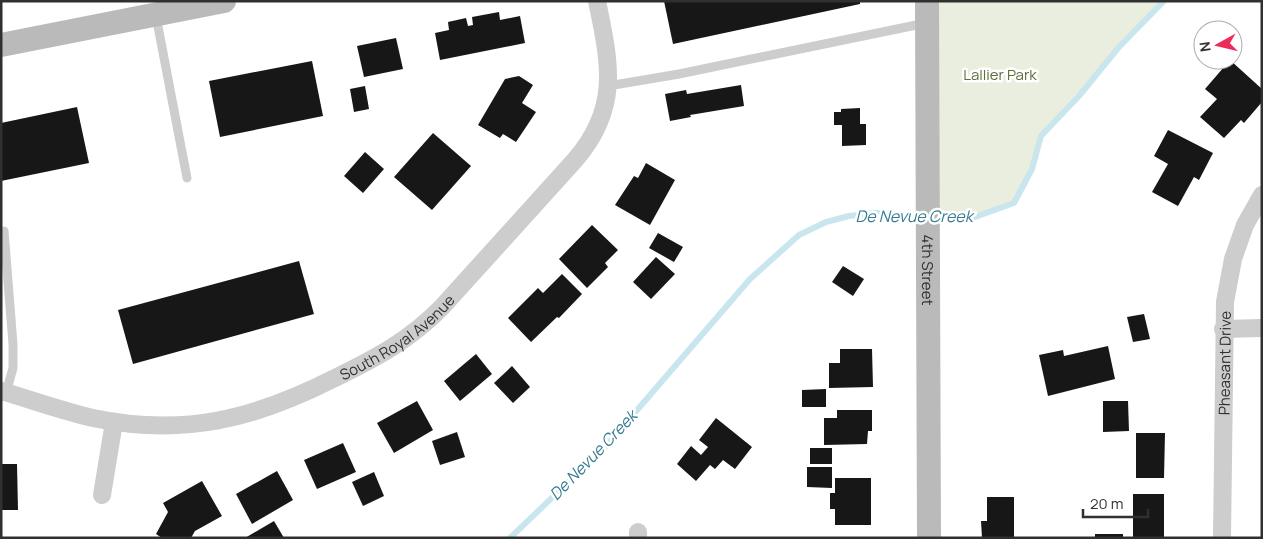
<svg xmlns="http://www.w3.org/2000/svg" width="1263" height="539" viewBox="0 0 1263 539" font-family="Manrope,sans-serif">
<rect width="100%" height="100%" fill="#fff"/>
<path fill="#e9eede" d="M927,1H1164L1119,47L1079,96L1041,136L1033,166L1014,203L975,217L928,215Z"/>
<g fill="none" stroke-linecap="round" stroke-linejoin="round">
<g stroke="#c9e6ee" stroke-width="6">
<path d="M933,216L975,217L1014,203L1032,169L1041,136L1079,96L1119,47L1164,1"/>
<path d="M510,538L607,445L750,279L799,235L826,222L849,216L876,213L923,216"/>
</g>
</g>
<g fill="#171717">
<path d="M664,1H860V4L673,44Z"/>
<path d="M499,12L500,20L520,16L525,43L440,60L435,33L449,30L448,22L466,18L468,26L473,25L472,17Z"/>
<path d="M396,38L403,69L364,77L357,46Z"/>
<path d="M1230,60L1262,89V102L1244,123L1241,120L1224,138L1200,117L1217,99L1205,89Z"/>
<path d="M312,61L323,116L220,137L209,81Z"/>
<path d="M519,76L533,85L522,103L536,112L516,142L503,134L500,138L478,125L505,79Z"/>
<path d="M741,85L744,106L690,115L691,117L670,121L665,94L686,90L687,94Z"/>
<path d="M365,86L369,109L354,112L350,89Z"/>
<path d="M77,107L89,163L1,181V123Z"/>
<path d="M860,108V124H866V145L842,146V125H834V112H841V109Z"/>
<path d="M1168,130L1213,153L1199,180L1194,177L1178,206L1152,192L1168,164L1154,156Z"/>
<path d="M433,133L471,166L432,210L394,177Z"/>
<path d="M365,152L384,169L363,193L344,176Z"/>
<path d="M646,163L675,180L650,225L615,205L634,176L638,178Z"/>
<path d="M592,225L618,250L605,263L608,267L587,288L559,259Z"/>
<path d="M658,233L683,247L674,262L649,248Z"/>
<path d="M656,257L675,274L651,299L633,282Z"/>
<path d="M299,261L314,314L133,364L118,310Z"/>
<path d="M843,266L864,279L853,296L832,282Z"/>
<path d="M562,274L582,294L559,318L557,317L531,342L508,318L538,288L543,293Z"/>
<path d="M1144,314L1150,339L1133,342L1127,317Z"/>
<path d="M1108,346L1115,379L1048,396L1039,355L1063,350L1064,356Z"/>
<path d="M840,349H872L873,387L829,388V363H840Z"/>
<path d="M476,354L492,374L460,401L444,381Z"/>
<path d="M512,366L530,387L513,403L494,383Z"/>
<path d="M826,389V407H802V390Z"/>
<path d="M417,401L433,430L394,453L377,423Z"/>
<path d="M1103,401H1128L1129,431L1103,432Z"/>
<path d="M837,410H872V431H868L867,444L824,445V418H837Z"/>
<path d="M716,418L752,447L735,469L723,460L715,469L710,465L696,481L677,464L691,446L701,455L708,447L699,440Z"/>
<path d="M457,432L465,457L440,465L432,441Z"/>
<path d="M1136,433H1165L1164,478H1136Z"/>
<path d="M343,443L356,472L317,489L304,460Z"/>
<rect x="810" y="448" width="22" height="16"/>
<path d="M1,464H17L18,510H1Z"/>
<path d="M807,467H832V488L807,487Z"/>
<path d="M277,471L293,500L252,524L236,494Z"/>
<path d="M374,472L384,496L363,506L352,482Z"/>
<path d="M835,478H871V525H835V509H830V493H835Z"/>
<path d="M202,481L222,516L195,531L191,538H162L156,534L168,512L163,503Z"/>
<rect x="1133" y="494" width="31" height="44"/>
<path d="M987,497H1014V538H982L981,521H987Z"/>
<path d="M274,521L284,538H245Z"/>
<rect x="1095" y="534" width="28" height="4"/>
</g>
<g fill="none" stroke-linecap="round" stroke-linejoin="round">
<g stroke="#cdcdcd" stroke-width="9">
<path d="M156,16L187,178"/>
<path d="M608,86L679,74L926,23"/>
<path d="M4,231L13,344V368L6,393"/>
</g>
<g stroke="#cdcdcd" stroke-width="18">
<path d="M1223,329L1262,328"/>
<path id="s1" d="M1,391C32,400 62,411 93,418C184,437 254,419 335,378C376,358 410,340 442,307L575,160C620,108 610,64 597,1"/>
<path d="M102,495L114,422"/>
<path d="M638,532V538"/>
<path id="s2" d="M1222,538L1225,302L1233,259L1245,225L1262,195"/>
</g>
<g stroke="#bababa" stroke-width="24">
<path id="s3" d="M927,1L929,538"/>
<path d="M1,45L224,1"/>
</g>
</g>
<g text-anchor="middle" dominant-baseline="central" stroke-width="5" stroke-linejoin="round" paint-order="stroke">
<g font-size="15" fill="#5b6f3b" stroke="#fff">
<text x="1000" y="74">Lallier Park</text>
</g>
<g font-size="15" fill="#303030" stroke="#fff">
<text stroke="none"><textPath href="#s3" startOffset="269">4th Street</textPath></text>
<text stroke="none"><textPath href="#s1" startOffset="421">South Royal Avenue</textPath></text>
<text stroke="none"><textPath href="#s2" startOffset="175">Pheasant Drive</textPath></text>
</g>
<g font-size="16" font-style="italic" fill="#377c91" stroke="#fff">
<text x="914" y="216">De Nevue Creek</text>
<text transform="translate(593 455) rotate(-46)">De Nevue Creek</text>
</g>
</g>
<rect width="1263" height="539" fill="none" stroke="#303030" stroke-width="5"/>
<g transform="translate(1218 45) rotate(262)"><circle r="24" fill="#ffffff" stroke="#acacac"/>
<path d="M0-4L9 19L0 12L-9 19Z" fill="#ee2b58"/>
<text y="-8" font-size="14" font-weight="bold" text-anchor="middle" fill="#303030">N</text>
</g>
<path d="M1083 509v8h65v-8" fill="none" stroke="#303030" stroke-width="2.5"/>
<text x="1090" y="509" font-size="15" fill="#303030" stroke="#ffffff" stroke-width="4" paint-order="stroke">20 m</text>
</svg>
